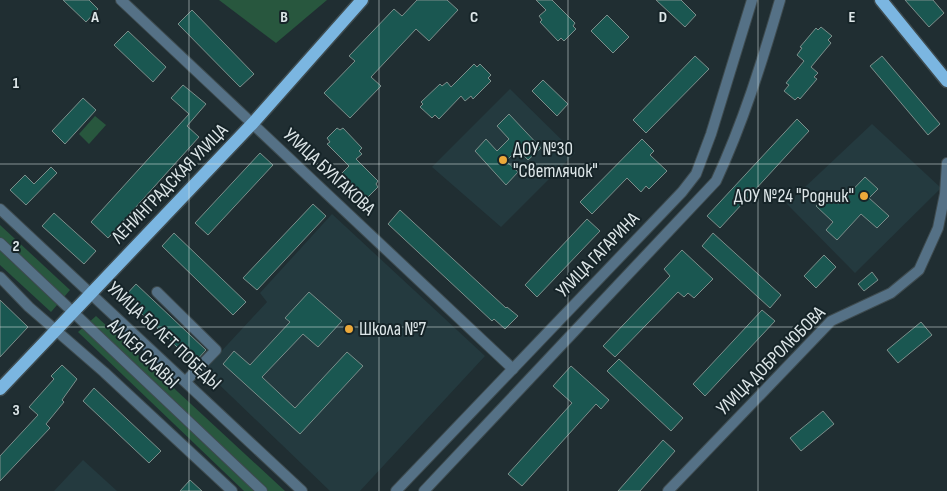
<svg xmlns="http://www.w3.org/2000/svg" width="947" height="491" viewBox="0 0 947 491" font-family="'Sofia Sans Condensed',sans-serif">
<rect width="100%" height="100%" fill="#202e32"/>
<g fill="#243a3f">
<path d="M510,89L575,153L501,227L432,167Z"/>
<path d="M872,124L941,188L855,273L787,204Z"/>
<path d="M332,214L485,356L360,491H330L204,370L267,302L260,293Z"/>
<path d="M83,460L117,491H54Z"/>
</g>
<g fill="#28573e">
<path d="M219,0H327L276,43Z"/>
<path d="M95,116L106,125L89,144L79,134Z"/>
<path d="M0,225L70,290L51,312L0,265Z"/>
<path d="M96,316L285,491H244L78,332Z"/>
</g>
<g fill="#1a5751" stroke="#7c8e8b">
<path d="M63,0H89L98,9L86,22Z"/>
<path d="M417,0H447L458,10L429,41L416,29L371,77L381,86L350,118L324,93L355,61L349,56L394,9L402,16Z"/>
<path d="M536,0H552L575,23L573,26L576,29L564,41L561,38L558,41L540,22L542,20L539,16L546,10Z"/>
<path d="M656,0H681L696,15L685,27Z"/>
<path d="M905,0H933L944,13L929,27Z"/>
<path d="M192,10L254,74L240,87L178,24Z"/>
<path d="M607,15L629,37L613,53L591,31Z"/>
<path d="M821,27L832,36L828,40L831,43L811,67L818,73L814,77L817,79L800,99L798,97L795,100L784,91L789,85L786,83L804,61L797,55L802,48L800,47L816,28L818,30Z"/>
<path d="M128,31L166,67L153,82L114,45Z"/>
<path d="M695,56L709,69L646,133L633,120Z"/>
<path d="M882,56L940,124L928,135L870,66Z"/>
<path d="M474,64L477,67L480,64L491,75L488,78L491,81L473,99L471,96L465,101L461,96L439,119L435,115L432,118L420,107L423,104L421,102L440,84L442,86L447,82L451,87Z"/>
<path d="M543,80L568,104L557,116L532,91Z"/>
<path d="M183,85L206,104L187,126L199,137L108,238L91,222L189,114L171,98Z"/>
<path d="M83,98L96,110L65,144L52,131Z"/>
<path d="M509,114L541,148L528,160L518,149L506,161L518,172L506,185L475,151L486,139L497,151L509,139L497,126Z"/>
<path d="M797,119L809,131L720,228L707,216Z"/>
<path d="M337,128L340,130L343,128L362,148L359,151L362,154L356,159L378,181L376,184L378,187L367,198L341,174L349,166L327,144L330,142L327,138Z"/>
<path d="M642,139L654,151L650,155L667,171L649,189L646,186L641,192L627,178L592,214L580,202Z"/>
<path d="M260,153L273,165L208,235L195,223Z"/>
<path d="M51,167L57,173L26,205L10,190L25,175L34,184Z"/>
<path d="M865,177L878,189L869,198L889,216L877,228L861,214L837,240L826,230L833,222L816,206L827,194L839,204Z"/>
<path d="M313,204L326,216L257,290L243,278Z"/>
<path d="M400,210L506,308L507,307L518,316L505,329L494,319L492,321L388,224Z"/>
<path d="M54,213L96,251L84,264L42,226Z"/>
<path d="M587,219L600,231L537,297L525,285Z"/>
<path d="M174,233L246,302L233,315L162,246Z"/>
<path d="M713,233L781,295L770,308L702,246Z"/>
<path d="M682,250L713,279L694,298L688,293L684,297L678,292L615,357L603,346L670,276L664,269Z"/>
<path d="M824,255L836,267L816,288L804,276Z"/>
<path d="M872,272L878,280L864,291L858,284Z"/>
<path d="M136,284L206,350L194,363L124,297Z"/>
<path d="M309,292L342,321L318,347L303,334L262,377L295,408L347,352L363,366L300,434L223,364L234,351L250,365L290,322L285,318Z"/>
<path d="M0,300L28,327L0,357Z"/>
<path d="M762,310L775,321L705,396L693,384Z"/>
<path d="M921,322L932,335L898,363L887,350Z"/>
<path d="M619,359L683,418L671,431L607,371Z"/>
<path d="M62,365L77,379L62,400L64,402L46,424L50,428L0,481V456L38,415L29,407L54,379L51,376Z"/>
<path d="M571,366L609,400L601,409L596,404L522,486L508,474L572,403L553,386Z"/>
<path d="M94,388L161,451L149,463L83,401Z"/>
<path d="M823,411L834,424L801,451L790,438Z"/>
<path d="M663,440L675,451L640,491H618Z"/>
<path d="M190,480L202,491H180Z"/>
</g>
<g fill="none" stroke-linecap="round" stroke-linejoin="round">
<g stroke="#3e4b4f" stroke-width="12">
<g id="minor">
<path d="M121,0L513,369"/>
<path d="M0,209L302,491"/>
<path d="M0,243L262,491"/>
<path d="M0,277L29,307L104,372L232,491"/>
<path d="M157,292L216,350L186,381"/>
<path d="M396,491L682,192L696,174L711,134L752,0"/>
<path d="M424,491L716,181C743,123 762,62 780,0"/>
<path d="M668,491L831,321L891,293L919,270L938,228L945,194L947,163"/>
</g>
</g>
<g stroke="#3e4b4f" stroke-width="15">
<g id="major">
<path d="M881,0L947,81"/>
<path d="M0,389L253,123L362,0"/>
</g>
</g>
<use href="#minor" stroke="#557186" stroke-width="10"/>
<use href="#major" stroke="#7bb6e1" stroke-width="12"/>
</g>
<path fill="none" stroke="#dde6e8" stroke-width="1" stroke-opacity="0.55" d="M189,0V491M379,0V491M568,0V491M758,0V491M0,164H947M0,327H947"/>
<g fill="#eca93a" stroke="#162428" stroke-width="2">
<circle cx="503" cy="160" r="5"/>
<circle cx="864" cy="196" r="5"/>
<circle cx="349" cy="329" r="5"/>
</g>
<g text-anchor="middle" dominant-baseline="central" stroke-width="4" stroke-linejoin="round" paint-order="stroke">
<g font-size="19" fill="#dde6e8" stroke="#162428" text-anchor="start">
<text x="513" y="149">ДОУ №30<tspan x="513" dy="22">"Светлячок"</tspan></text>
<text x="854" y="196" text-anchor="end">ДОУ №24 "Родник"</text>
<text x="359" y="329">Школа №7</text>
</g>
<g font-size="19" fill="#dde6e8" stroke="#162428">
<text transform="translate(329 172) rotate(43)">УЛИЦА БУЛГАКОВА</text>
<text transform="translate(170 184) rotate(-46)">ЛЕНИНГРАДСКАЯ УЛИЦА</text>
<text transform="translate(598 255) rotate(-46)">УЛИЦА ГАГАРИНА</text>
<text transform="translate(164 336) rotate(43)">УЛИЦА 50 ЛЕТ ПОБЕДЫ</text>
<text transform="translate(143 354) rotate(44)">АЛЛЕЯ СЛАВЫ</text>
<text transform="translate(771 361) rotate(-45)">УЛИЦА ДОБРОЛЮБОВА</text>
</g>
</g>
<g font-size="16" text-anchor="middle" font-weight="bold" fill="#dde6e8" stroke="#162428" stroke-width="4" stroke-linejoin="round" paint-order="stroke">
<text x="95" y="22">A</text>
<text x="284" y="22">B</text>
<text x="474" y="22">C</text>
<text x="663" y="22">D</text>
<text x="852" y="22">E</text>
<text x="16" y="88">1</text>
<text x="16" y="251">2</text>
<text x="16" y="415">3</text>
</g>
</svg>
